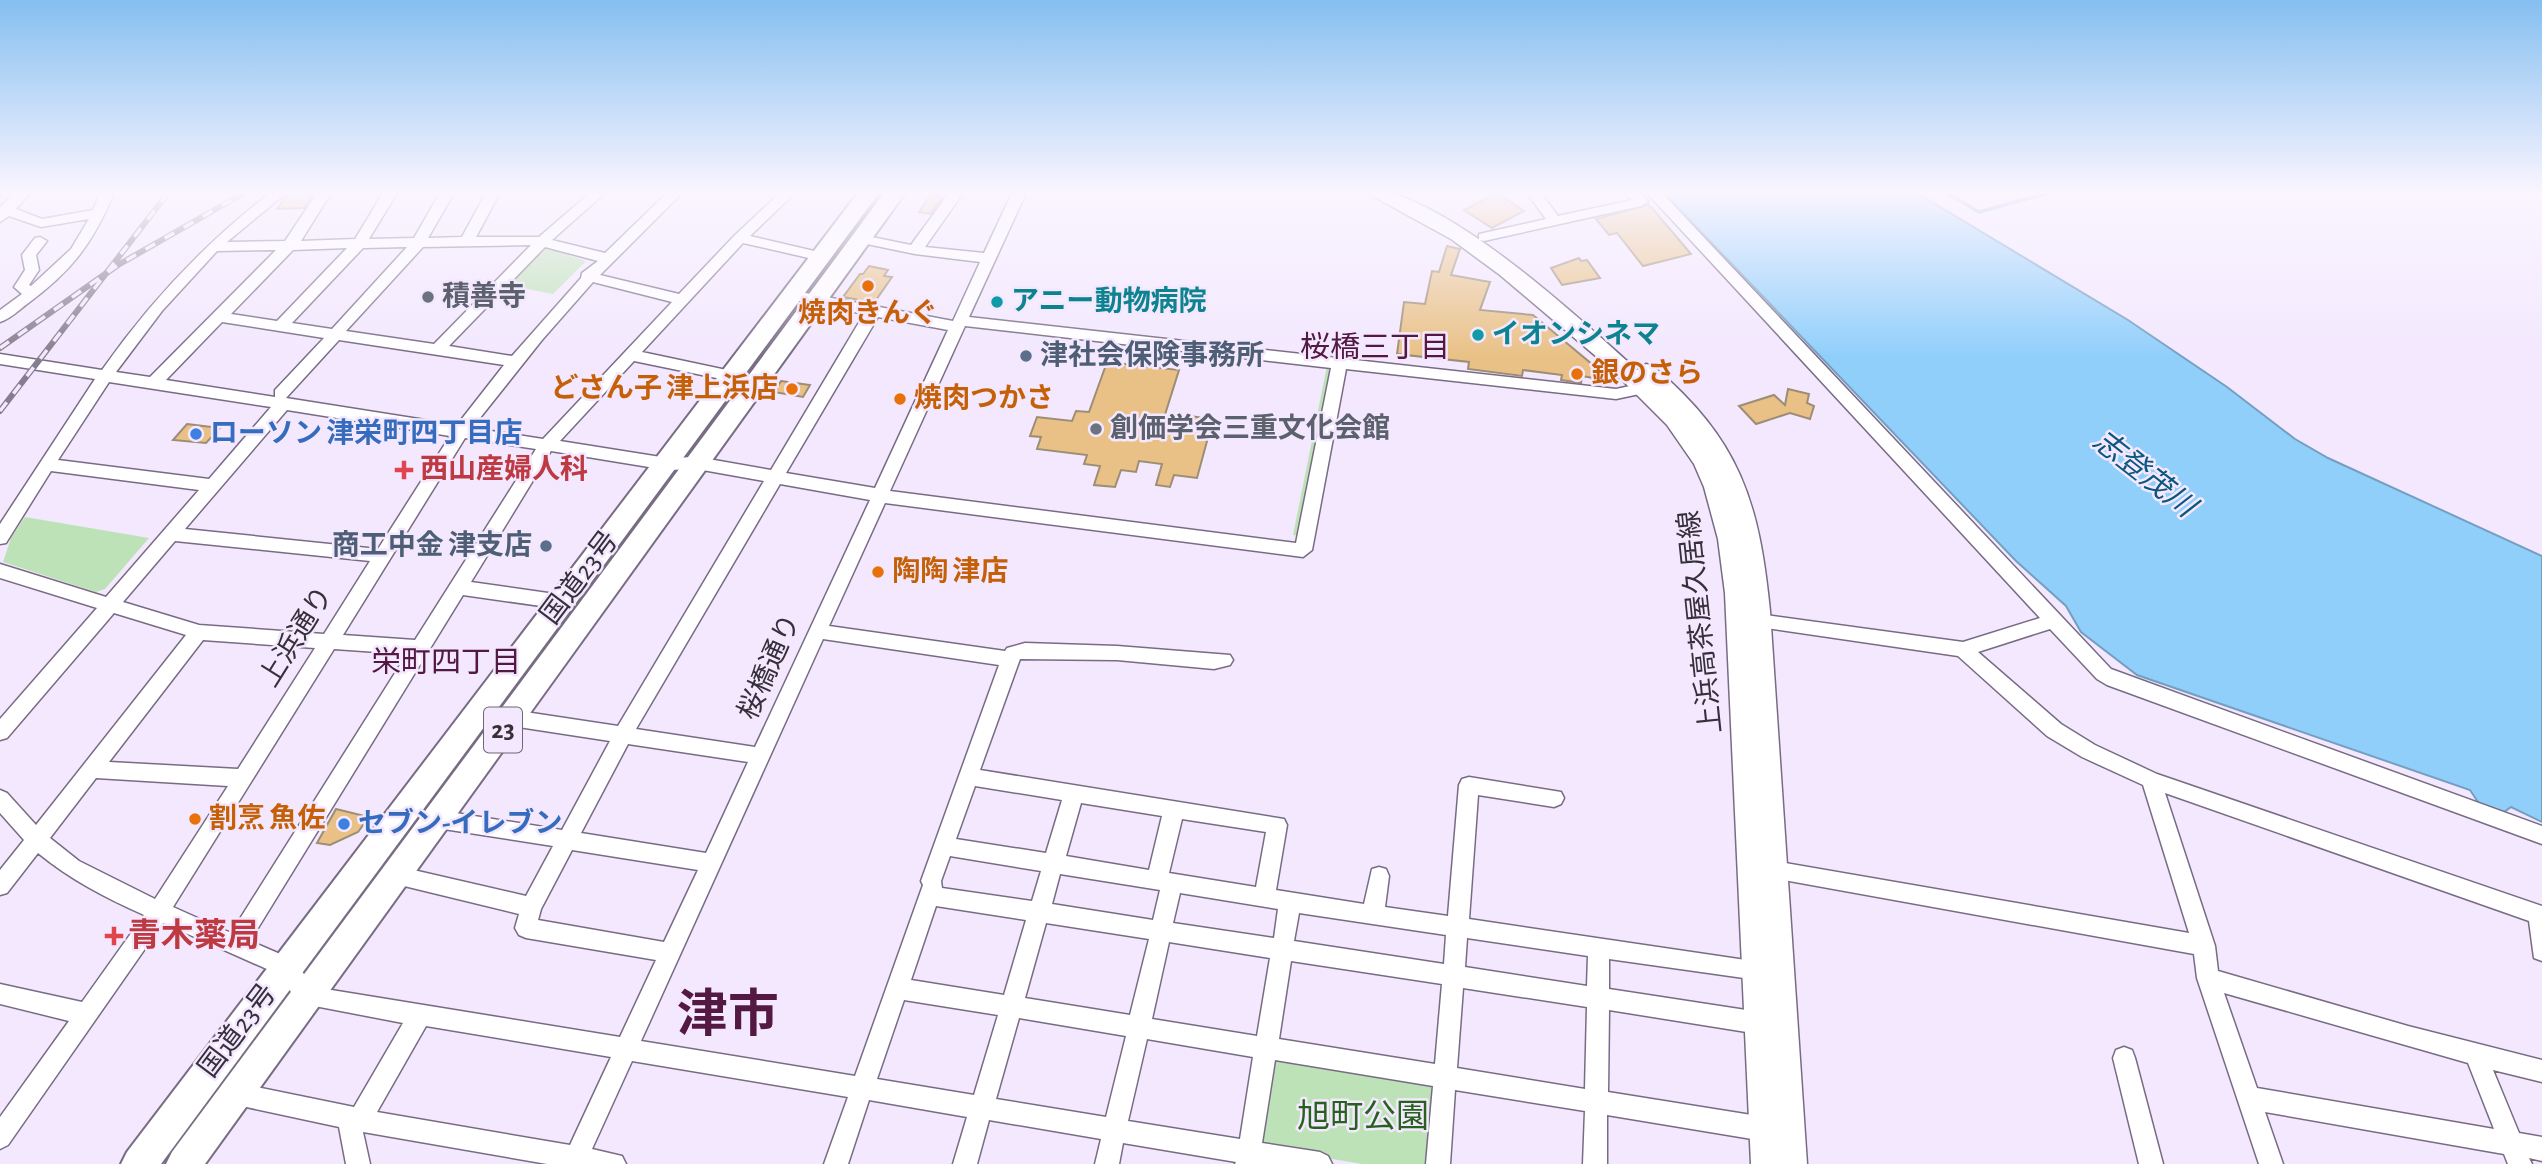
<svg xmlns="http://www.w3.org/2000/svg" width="2542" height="1164" viewBox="0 0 2542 1164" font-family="'Alegreya Sans','Noto Sans JP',sans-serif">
<rect width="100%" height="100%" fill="#f3e8fe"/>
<g fill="#bee2b8">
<path d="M546,248L586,261L553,294L507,285L541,249Z"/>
<path d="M1327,366L1332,372L1299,536L1293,535Z"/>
<path d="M25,517L149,538L105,589L96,592L3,562L11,538Z"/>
<path d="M1271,1056L1428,1079L1434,1088L1427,1164H1362L1256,1146Z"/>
</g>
<path fill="#91cffb" stroke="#759fc1" stroke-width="2" d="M1664,193H1917L2128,320L2227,387L2295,439L2328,458L2542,556V822L2511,807L2500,815L2482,808L2470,790L2137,675L2081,632L2066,606L2016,561Z"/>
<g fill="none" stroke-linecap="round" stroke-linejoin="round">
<path stroke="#759fc1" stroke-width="3.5" d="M1947,193L1979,212L2048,193"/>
</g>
<g fill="#e9c187" stroke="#9d8d75" stroke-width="2">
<path d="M1497,193L1524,211L1492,228L1464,210Z"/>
<path d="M288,194H313L304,208L277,209Z"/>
<path d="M931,194L943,197L930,214L919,212Z"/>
<path d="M1648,205L1652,208L1691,254L1643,266L1617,233L1609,235L1596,219Z"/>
<path d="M1447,246L1460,249L1451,275L1490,282L1480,310L1533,315L1593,365V378L1582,376L1581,383L1561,380L1562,375L1523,370L1522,376L1468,369L1469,362L1397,354L1404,302L1425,304L1432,271L1439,272Z"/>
<path d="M1579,258L1581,261L1587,260L1600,278L1562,285L1551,268Z"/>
<path d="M869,266L888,270L884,276L892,277L874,303L843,297L860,274H863Z"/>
<path d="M1107,362L1179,370L1163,421L1188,424L1190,416L1213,419L1197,478L1174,475L1170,487L1156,485L1162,464L1139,461L1136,472L1121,470L1115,487L1094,485L1100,466L1084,464L1087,455L1037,449L1041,437L1030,436L1037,417L1072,421L1076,411L1089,412Z"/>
<path d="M781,381L810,385L803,397L774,392Z"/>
<path d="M1788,389L1809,394L1807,403L1814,406L1810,419L1790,413L1756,424L1739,406L1774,395L1785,405Z"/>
<path d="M187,424L220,428L206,443L173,440Z"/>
<path d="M336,809L369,817L358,832L330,845L317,843Z"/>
</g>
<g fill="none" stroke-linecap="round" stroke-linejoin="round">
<g stroke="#786c84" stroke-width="3">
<g id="minor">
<path d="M15,193H30L16,209L42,219L93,210L100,193H114C93,243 72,271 27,304C19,310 10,319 0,322V310L22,294L14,287L25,270L22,255L35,238L40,237L47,241L36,255L39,270L29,285L31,286L71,249L89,219L41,227L9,216L0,222V207Z"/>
<path d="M270,193H286L227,242L285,241L317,193H331L301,241L355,239L383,193H397L369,239L414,238L440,193H454L428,238L462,237L486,193H496L498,196L476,237H539L590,193H605L552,240L605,253L667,193H682L600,275L679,294L735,235L780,193H795L750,236L827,254V260L822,261L743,243L642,352L736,372L739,376L736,380L731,381L634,361L560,441L667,458L697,457L771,470L864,314L790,299V293L795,291L953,321L980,262L915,254L862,243L855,239L862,235L911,245L949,193H963L925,247L984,253L1012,193H1026L969,317L1616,389L1644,383L1649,384L1652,388L1649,392L1616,399L1346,369L1312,550L1303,557L885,503L829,626L1005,651L1007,648L1025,643L1117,646L1230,655L1233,660L1230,665L1214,669L1117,660L1020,659L980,770L1284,819L1287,825L1276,890L1364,904L1372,869L1379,867L1386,869L1389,876L1385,907L1448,916L1459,785L1462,779L1469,777L1561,792L1564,798L1561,804L1554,807L1478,795L1469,919L1766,963L1769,970L1766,977L1758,980L1609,959V989L1759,1012L1767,1015L1770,1023L1767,1031L1759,1034L1609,1010L1608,1092L1764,1117L1772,1121L1776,1129L1772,1137L1764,1141L1607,1115V1164H1583L1585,1111L1455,1090L1450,1164H1426L1433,1086L1275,1060L1262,1143L1320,1152L1328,1156L1332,1164H1235L1236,1162L1123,1143L1119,1164H1095L1101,1139L989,1120L977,1164H953L967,1117L869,1100L848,1164H824L848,1097L632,1061L592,1149L622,1156L626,1164H547L363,1132L370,1164H346L339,1127L237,1105L229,1102L226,1094L229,1086L237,1083L354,1107L403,1023L299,1003L278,974L163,923L8,1145L0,1149V1117L69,1021L0,1004V984L82,1002L144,915C106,898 71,880 38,853L7,893L0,895V870L24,840L0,813V790L7,793L36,825L186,635L114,613L7,738L0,740V719L97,608L0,578V564L106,597L199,490L51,471L6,543L0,544V524L95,379L0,364V354L102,370C150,302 204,244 270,193ZM531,245L434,344L346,331L423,247ZM407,247L332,329L292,323L363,248ZM545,247L598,261L582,273L581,278L512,356L449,346ZM347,248L277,321L231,314L293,250ZM276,250L150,377L116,372L162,311L217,251ZM593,282L672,302L543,439L472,428L542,340ZM878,317L948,330L875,488L786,473ZM222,322L324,338L275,390V397L166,380ZM965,326L1331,368L1296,543L890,491ZM339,340L504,365L457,425L286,398ZM109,382L271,407L209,479L58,460ZM287,410L450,436L378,549L185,529ZM465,438L536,449L415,640L343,635ZM551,451L667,470L697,469L764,481L618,726L512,710L505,712L503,718L505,724L512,726L610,741L562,830L437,810L430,813L427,819L430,825L437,828L553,846L526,896L396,866L389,868L386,875L389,882L396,884L519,914L515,928L519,935L526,938L656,960L620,1037L313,987L294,960L250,941L463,595L562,609L568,607L571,602L568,597L562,595L471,582ZM780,484L870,500L755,747L636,729ZM175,541L370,561L324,634L199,625L123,602ZM823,639L999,665L921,881L923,885L855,1076L641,1041ZM203,640L315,648L238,769L109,762ZM334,649L407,654L231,933L173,907ZM628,744L748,762L706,853L581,833ZM96,778L228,786L155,899L79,861L50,838ZM975,786L1062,800L1046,853L956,839ZM1081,803L1162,816L1149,870L1066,856ZM1182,819L1266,832L1256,887L1169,873ZM572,850L698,870L664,942L538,920L541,909ZM950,856L1041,871L1032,901L942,888L941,881ZM1060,874L1160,890L1153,920L1052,904ZM1180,893L1278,909L1274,938L1173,923ZM936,906L1026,920L1004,995L911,980ZM1299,913L1446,935L1444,964L1294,941ZM1046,923L1149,939L1130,1015L1025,998ZM1467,938L1588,956L1587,986L1465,967ZM1169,942L1270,958L1257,1036L1152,1019ZM1291,961L1442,984L1435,1064L1279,1039ZM1463,988L1587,1007L1585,1089L1457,1068ZM904,1000L998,1015L974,1095L877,1079ZM1019,1018L1126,1036L1106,1117L996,1099ZM426,1026L611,1057L570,1145L377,1112ZM1147,1039L1253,1057L1240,1139L1128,1121Z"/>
<path d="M1527,193H1541L1558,216L1632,200L1626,193H1641L1648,202L1641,206L1484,241L1479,240V234L1546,219Z"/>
<path d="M1647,193H1662L2111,669L2542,826V844L2107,685L2097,679L2050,629L1978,652L2061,724L2095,745L2157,774L2542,906V961L2534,958L2529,921L2165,793L2215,946L2218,971L2408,1026L2542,1060V1082L2493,1070L2519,1133L2542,1137V1161L2529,1158L2532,1164H2508L2504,1154L2265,1112L2283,1164H2259L2197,978L2194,954L1767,877L1764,870L1767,863L1774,861L2189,933L2143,785L2082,757L2047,736L1958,656L1752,626L1749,621L1752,616L1758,614L1963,642L2040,618ZM2224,993L2468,1063L2494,1129L2257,1088Z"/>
<path d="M2124,1047L2132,1050L2135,1058L2163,1164H2139L2113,1058L2116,1050Z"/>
</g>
</g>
<g stroke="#786c84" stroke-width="3">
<path id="major" d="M1367,193C1376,193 1386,192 1394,194C1471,219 1576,315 1637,370L1646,364L1653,366C1740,440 1759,501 1770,611L1807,1164H1751L1725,593L1718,539L1704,487L1694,464L1667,425L1611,369L1500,275L1451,239Z"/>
</g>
<g stroke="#786c84" stroke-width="4">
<g id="highway">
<path d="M858,193H879L161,1164H121L127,1152Z"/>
<path d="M884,193H905L205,1164H166L172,1152Z"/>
</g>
</g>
<use href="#minor" fill="#fff" fill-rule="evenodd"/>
<use href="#major" fill="#fff" fill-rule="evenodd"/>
<use href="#highway" fill="#fff" fill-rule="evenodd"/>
<g stroke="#867e8e" stroke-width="6">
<g id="rail">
<path d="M0,348L118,265L244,193"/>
<path d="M0,411L168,193"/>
</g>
</g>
<use href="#rail" stroke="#f3e8fe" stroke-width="3.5" stroke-dasharray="11" stroke-linecap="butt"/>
</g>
<linearGradient id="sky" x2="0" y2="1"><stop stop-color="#85bff0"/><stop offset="0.54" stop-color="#faf5ff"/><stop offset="1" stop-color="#faf5ff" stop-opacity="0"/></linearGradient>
<rect width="2542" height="356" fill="url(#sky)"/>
<g fill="#e8710a" stroke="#f3e8fe" stroke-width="2.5">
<circle cx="868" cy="286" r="7"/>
<circle cx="1577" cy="374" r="7"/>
<circle cx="792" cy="389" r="7"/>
<circle cx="900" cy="399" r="7"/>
<circle cx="878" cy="572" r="7"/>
<circle cx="195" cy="819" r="7"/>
</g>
<g fill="#6b7280" stroke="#f3e8fe" stroke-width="2.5">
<circle cx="428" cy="297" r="7"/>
<circle cx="1096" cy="429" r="7"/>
</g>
<g fill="#0f9aa8" stroke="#f3e8fe" stroke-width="2.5">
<circle cx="997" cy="302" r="7"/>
<circle cx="1478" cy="335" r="7"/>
</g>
<g fill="#5c6f8a" stroke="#f3e8fe" stroke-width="2.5">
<circle cx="1026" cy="356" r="7"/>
<circle cx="546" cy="546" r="7"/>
</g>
<g fill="#3f7fe0" stroke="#f3e8fe" stroke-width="2.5">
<circle cx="196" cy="434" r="7"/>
<circle cx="344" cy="824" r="7"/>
</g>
<g fill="#e0444e" stroke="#f3e8fe" stroke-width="2.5">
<path d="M400.5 459.5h7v7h7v7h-7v7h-7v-7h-7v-7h7z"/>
<path d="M110.5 925.5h7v7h7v7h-7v7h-7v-7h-7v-7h7z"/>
</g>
<g text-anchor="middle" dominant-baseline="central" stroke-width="5" stroke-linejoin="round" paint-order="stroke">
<rect fill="#f3e8fe" stroke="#6e6775" stroke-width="2" x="484" y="707.5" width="38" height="45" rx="5"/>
<g font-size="26" font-weight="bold" fill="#35303a">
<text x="503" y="730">23</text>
</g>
<g font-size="28" font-weight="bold" fill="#5b616d" stroke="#f3e8fe" text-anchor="start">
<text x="442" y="297">積善寺</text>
<text x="1110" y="429">創価学会三重文化会館</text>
</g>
<g font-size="28" font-weight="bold" fill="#0d838f" stroke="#f3e8fe" text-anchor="start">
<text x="1011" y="302">アニー動物病院</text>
<text x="1492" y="335">イオンシネマ</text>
</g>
<g font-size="28" font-weight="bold" fill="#c56008" stroke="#f3e8fe" text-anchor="start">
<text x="868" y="314" text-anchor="middle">焼肉きんぐ</text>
<text x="1591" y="374">銀のさら</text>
<text x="778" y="389" text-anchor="end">どさん子 津上浜店</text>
<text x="914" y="399">焼肉つかさ</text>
<text x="892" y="572">陶陶 津店</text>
<text x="209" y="819">割烹 魚佐</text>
</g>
<g font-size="28" font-weight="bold" fill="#4e5e75" stroke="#f3e8fe" text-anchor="start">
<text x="1040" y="356">津社会保険事務所</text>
<text x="532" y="546" text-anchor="end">商工中金 津支店</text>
</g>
<g font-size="28" font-weight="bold" fill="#366cbe" stroke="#f3e8fe" text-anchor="start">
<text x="210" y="434">ローソン 津栄町四丁目店</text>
<text x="358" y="824">セブン-イレブン</text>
</g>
<g font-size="28" font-weight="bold" fill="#be3a42" stroke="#f3e8fe" text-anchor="start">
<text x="420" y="470">西山産婦人科</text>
</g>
<g font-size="28" fill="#35303a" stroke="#f3e8fe">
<text transform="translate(580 578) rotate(-53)">国道23号</text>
<text transform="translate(1701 622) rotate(-96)">上浜高茶屋久居線</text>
<text transform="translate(297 637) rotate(-58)">上浜通り</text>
<text transform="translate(770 667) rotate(-66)">桜橋通り</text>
<text transform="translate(238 1031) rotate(-53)">国道23号</text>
</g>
<g font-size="30" fill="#531942" stroke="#f3e8fe">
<text x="1375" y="348">桜橋三丁目</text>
<text x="446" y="663">栄町四丁目</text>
</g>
<g font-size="30" font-style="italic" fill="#0b577f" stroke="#f3e8fe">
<text transform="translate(2144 474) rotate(38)">志登茂川</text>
</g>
<g font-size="33" font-weight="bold" fill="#be3a42" stroke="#f3e8fe" text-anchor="start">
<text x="128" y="936">青木薬局</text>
</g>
<g font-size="33" fill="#26611d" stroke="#f3e8fe">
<text x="1363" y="1117">旭町公園</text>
</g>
<g font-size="51" font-weight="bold" fill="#531942" stroke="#f3e8fe">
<text x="728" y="1015">津市</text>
</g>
</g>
</svg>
